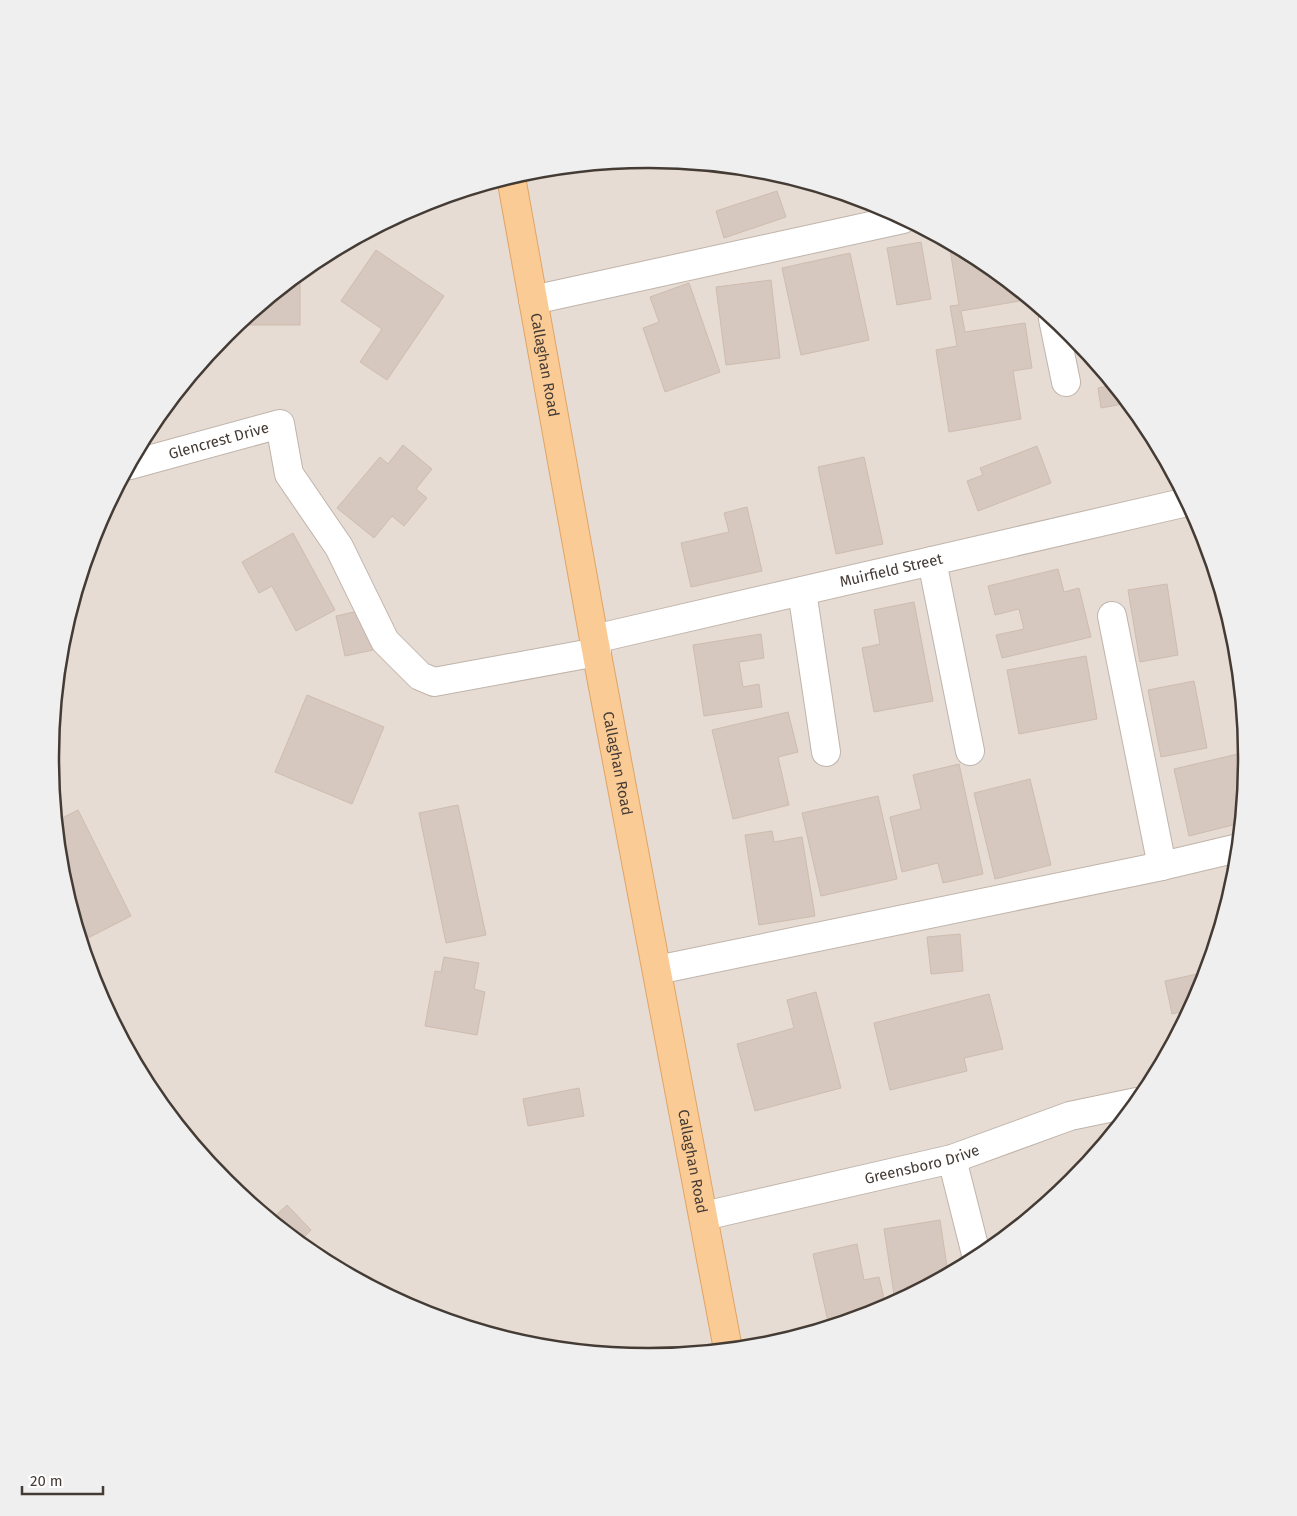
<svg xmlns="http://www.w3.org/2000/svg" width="1297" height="1516" viewBox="0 0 1297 1516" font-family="'Fira Sans',sans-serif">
<rect width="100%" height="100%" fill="#f2ece5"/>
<circle fill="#e6dcd3" cx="649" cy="758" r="597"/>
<g fill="#d6c8be" stroke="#cebcae">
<path d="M777,191L786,217L724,238L716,211Z"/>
<path d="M921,242L931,299L897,305L887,248Z"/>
<path d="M949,243L981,261L1018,291L1020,301L961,311L965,332L1025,323L1032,368L1013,371L1021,419L949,432L936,350L957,346L950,306L959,305Z"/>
<path d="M376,250L444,296L387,380L360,362L382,329L341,301Z"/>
<path d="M850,253L869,340L801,355L782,268Z"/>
<path d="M300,274V325H242V321Z"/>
<path d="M771,280L780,358L726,365L716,287Z"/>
<path d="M689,283L720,372L665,392L643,328L659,322L650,297Z"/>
<path d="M1113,385L1128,403L1101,408L1098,388Z"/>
<path d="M403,445L432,469L416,489L427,498L404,526L392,516L374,538L337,508L380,457L388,464Z"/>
<path d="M1037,446L1051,483L978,511L967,481L983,475L980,468Z"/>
<path d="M864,457L883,544L836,554L818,467Z"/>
<path d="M747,507L762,571L691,587L681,543L729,532L724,513Z"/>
<path d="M293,533L335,610L296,631L272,586L259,593L242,562Z"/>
<path d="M1058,569L1064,592L1079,588L1091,637L1002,658L996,635L1024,629L1019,609L995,615L988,586Z"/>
<path d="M1167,584L1178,655L1140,662L1128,590Z"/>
<path d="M914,602L933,701L874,712L862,648L880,644L874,610Z"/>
<path d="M363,610L373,650L345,656L336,616Z"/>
<path d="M761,634L764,658L739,662L743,687L759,684L762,707L704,716L693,645Z"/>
<path d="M1086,656L1097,719L1019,734L1007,670Z"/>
<path d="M1194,681L1207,748L1161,757L1148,690Z"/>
<path d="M307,695L384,727L352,804L275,772Z"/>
<path d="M788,712L798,752L778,757L789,805L733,819L712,730Z"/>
<path d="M1246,752L1241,823L1189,836L1174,769Z"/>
<path d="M959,764L983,874L943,883L938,863L902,872L890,817L921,809L913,775Z"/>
<path d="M1030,779L1051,865L995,879L974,793Z"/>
<path d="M878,796L897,879L821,896L802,813Z"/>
<path d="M458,805L486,935L446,943L419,813Z"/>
<path d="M78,810L131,916L82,941L61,874L56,821Z"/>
<path d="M772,831L774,842L802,837L815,916L759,925L745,835Z"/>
<path d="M960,934L963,971L931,974L927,937Z"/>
<path d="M444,957L479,963L474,989L485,992L477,1035L425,1026L435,971L441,972Z"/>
<path d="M1206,972L1201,987L1189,1010L1172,1014L1165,981Z"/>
<path d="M816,992L841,1088L755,1111L737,1044L794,1028L787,1000Z"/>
<path d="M989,994L1003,1049L964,1058L967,1071L890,1090L874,1023Z"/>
<path d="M579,1088L584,1116L528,1126L523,1099Z"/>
<path d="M287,1205L311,1230L299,1242L272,1219Z"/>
<path d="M940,1220L948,1273L895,1301L884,1229Z"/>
<path d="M857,1244L864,1280L879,1277L886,1307L877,1311L829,1326L813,1254Z"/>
</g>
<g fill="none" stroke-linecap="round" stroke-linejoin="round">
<g stroke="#c0b4ab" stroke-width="30">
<g id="minor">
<path d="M533,300L903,219"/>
<path d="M1053,319L1066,382"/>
<path id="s1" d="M130,465L280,424L289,474L339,547L385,641L420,676L434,682L597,652"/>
<path d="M932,561L970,751"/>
<path d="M802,591L826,752"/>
<path d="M1112,616L1162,866"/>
<path id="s2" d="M594,639L1187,502"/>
<path d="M657,970L1162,866L1238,848"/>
<path d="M952,1159L977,1258"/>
<path id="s3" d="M704,1216L952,1159L1070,1116L1137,1102"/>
</g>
</g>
<g stroke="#e0a465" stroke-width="30">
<g id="major">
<path id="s4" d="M511,177L594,639L728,1349"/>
</g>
</g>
<use href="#minor" stroke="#fff" stroke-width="28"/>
<use href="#major" stroke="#fbcb95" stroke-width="28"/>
</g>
<g text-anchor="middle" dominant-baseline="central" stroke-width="4.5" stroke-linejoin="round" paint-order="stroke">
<g font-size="15" fill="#443b35" stroke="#fff">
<text stroke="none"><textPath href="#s4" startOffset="191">Callaghan Road</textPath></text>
<text stroke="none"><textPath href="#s1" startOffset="92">Glencrest Drive</textPath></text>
<text stroke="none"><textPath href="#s2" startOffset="305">Muirfield Street</textPath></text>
<text stroke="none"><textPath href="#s4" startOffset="596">Callaghan Road</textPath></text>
<text stroke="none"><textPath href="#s4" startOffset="1001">Callaghan Road</textPath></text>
<text stroke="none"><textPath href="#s3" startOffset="224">Greensboro Drive</textPath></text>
</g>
</g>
<path d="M0 0H1297V1516H0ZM648 168H649A589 589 0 0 1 1238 757V759A589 589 0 0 1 649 1348H648A589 589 0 0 1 59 759V757A589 589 0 0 1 648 168Z" fill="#f0efef" fill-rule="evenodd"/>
<path fill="none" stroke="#443b35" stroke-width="2.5" d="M648 168H649A589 589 0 0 1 1238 757V759A589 589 0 0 1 649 1348H648A589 589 0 0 1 59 759V757A589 589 0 0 1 648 168Z"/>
<path d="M22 1486v8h81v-8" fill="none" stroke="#443b35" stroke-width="2.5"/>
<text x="30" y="1486" font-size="15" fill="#443b35" stroke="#ffffff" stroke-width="4" paint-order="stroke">20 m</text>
</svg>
